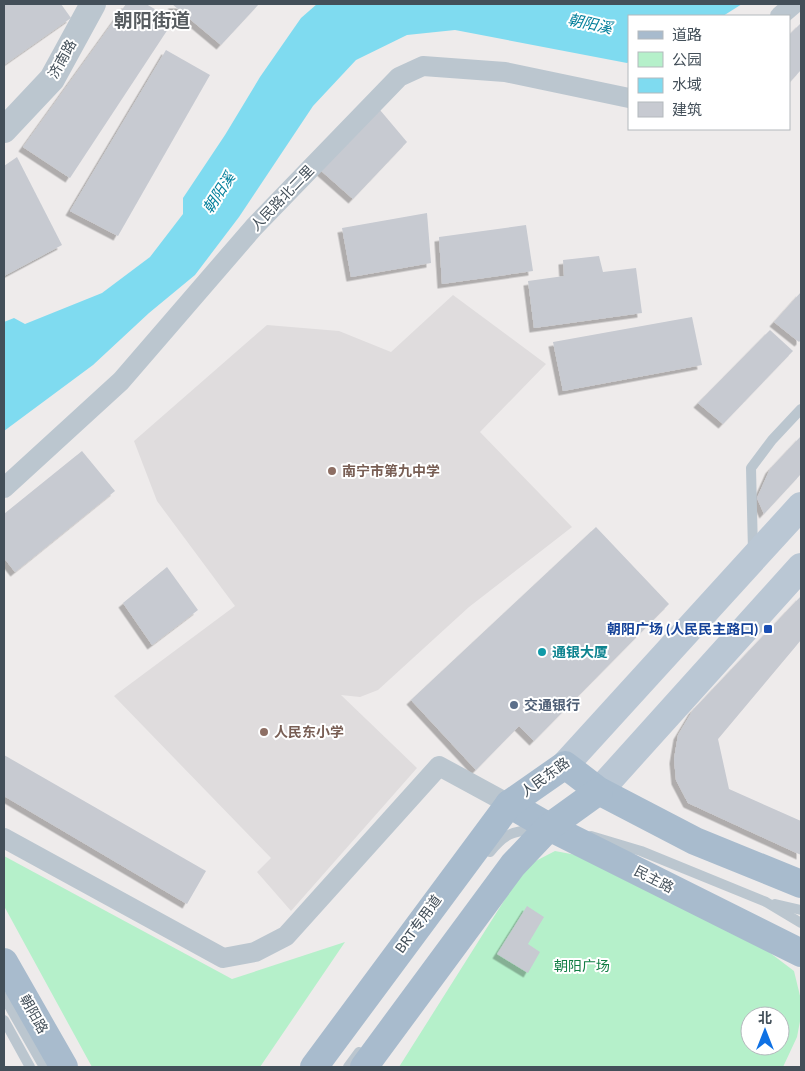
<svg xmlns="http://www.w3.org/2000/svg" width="805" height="1071" viewBox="0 0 805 1071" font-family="Lato,'Noto Sans SC',sans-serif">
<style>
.education{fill:#dfdcdd}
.green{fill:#b5f0ca;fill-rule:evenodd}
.water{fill:#7fdbf0}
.building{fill:#c7cad1;filter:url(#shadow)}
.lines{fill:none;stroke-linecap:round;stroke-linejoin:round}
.service{stroke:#bbc6cf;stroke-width:10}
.minor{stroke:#bbc6cf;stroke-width:20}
.tertiary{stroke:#bbc6cf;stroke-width:26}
.secondary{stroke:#bac7d4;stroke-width:28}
.primary{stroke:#a8bbcd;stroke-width:28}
.education-dot{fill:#8d6e63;stroke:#fff;stroke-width:2}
.transit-dot{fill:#1a4fb4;stroke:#fff;stroke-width:2}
.culture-dot{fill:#0f9aa8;stroke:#fff;stroke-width:2}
.service-dot{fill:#5c6f8a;stroke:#fff;stroke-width:2}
.labels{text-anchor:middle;stroke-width:4;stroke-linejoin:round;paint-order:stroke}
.street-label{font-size:14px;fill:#434f59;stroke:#fff}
.education-label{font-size:14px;font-weight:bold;fill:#785e54;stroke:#fff;text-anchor:start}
.transit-label{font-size:14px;font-weight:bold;fill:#164399;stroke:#fff;text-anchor:end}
.culture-label{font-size:14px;font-weight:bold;fill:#0d838f;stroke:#fff;text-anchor:start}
.service-label{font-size:14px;font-weight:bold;fill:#4e5e75;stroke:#fff;text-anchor:start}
.park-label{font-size:14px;fill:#117d44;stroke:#fff}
.water-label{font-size:15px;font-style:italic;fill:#05809c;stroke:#fff}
.district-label{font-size:19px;font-weight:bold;fill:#575c60;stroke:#fff}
</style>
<defs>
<filter id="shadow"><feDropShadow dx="-4.5" dy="4.5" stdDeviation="0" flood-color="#0004"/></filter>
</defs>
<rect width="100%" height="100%" fill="#eeebeb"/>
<polygon class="education" points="453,295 546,364 480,432 572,527 469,607 378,690 360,697 341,695 417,768 291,911 257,872 271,858 114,696 235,606 157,501 134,441 267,325 339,331 391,352"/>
<g class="green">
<path d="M555,851L587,857L744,933L794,971L801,1000V1016L797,1037L783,1067H399L526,866ZM750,1016H780V1046H750Z"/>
<polygon points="4,856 232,979 345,942 260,1067 92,1067 4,906"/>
</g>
<polygon class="water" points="317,4 742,4 723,16 629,16 629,62 627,63 455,30 407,35 356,60 313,106 239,217 195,275 149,313 93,365 4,431 4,322 14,318 25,324 102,293 150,257 183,214 183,198 225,135 260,77 301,18"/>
<g class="building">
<polygon points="4,4 61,4 71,18 4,65"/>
<polygon points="126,4 146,4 174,20 70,178 23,147"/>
<polygon points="172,4 259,4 221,45"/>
<polygon points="801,23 801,70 791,81 789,79 789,35"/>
<polygon points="166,50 210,75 118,236 70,211"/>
<polygon points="380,110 407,142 353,199 318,168"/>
<polygon points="17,157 62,245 4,276 4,166"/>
<polygon points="427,213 431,263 351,277 342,228"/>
<polygon points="526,225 533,271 442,284 439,237"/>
<polygon points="599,256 603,272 636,268 642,313 534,328 528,281 564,276 563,260"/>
<polygon points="801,292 801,340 799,342 774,322"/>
<polygon points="692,317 702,365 563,391 553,342"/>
<polygon points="770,330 793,351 723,424 698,403"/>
<polygon points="801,436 801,474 764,514 757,498 770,469"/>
<polygon points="82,451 115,491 15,572 4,558 4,514"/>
<polygon points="596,527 669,604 534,741 519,726 476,770 411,700"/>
<polygon points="167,567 198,610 152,645 123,603"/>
<polygon points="801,596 801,640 718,739 729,789 801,821 801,855 688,803 676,780 674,759 678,735 693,710"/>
<polygon points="4,755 206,871 187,904 4,796"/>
<polygon points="527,906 544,917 528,944 540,952 528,973 497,954"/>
</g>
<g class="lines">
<g class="service">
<polyline points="753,551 751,468 772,440 801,409"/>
<polyline points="591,836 641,851 766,902 801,923"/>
<path d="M490,852C507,831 514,832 540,828"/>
<polyline points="775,904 801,910"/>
<polyline points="4,997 44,1067"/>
<polyline points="4,1020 30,1067"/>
<polyline points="348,1067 359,1052"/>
</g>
<g class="minor">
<polyline points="780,16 794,4"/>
<polyline points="4,488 121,381 254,227 399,77 423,66 505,72 629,98"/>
<polyline points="4,838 223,958 255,952 286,936 439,766 509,804"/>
</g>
<polyline class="tertiary" points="4,130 52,79 93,4"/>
<g class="secondary">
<polyline points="565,765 801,506"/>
<polyline points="599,791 801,567"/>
</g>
<g class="primary">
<polyline points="509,804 549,827 801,953"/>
<polyline points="4,962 64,1067"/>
<polyline points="314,1067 509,804 565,765 599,791 695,841 801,884"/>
<polyline points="364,1067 513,865 549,827 599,791"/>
</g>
</g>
<g class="education-dot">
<circle cx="332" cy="471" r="5"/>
<circle cx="264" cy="732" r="5"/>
</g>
<rect class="transit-dot" x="763" y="624" width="10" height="10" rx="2.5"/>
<circle class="culture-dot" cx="542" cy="652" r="5"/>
<circle class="service-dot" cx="514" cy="705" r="5"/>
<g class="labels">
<g class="street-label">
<text transform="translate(62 59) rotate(-61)" y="5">济南路</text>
<text transform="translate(282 198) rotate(-46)" y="5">人民路北二里</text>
<text transform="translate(545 777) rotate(-36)" y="5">人民东路</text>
<text transform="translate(654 879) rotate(27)" y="5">民主路</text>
<text transform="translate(418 924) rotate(-54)" y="5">BRT专用道</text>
<text transform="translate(34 1014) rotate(61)" y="5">朝阳路</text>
</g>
<g class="education-label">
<text x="342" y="476">南宁市第九中学</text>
<text x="274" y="737">人民东小学</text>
</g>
<g class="transit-label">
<text x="758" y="634">朝阳广场 (人民民主路口)</text>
</g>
<g class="culture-label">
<text x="552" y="657">通银大厦</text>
</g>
<g class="service-label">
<text x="524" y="710">交通银行</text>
</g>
<g class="park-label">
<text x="582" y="971">朝阳广场</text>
</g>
<g class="water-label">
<text transform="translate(590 24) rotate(12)" y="5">朝阳溪</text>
<text transform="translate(219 193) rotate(-57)" y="5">朝阳溪</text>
</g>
<g class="district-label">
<text x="152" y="27">朝阳街道</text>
</g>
</g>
<rect width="805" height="1071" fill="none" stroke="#434f59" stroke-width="10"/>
<rect x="628" y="15" width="162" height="115" fill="#ffffff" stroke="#b4b9bd"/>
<rect x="638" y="31" width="25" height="8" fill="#a8bbcd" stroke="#b4b9bd"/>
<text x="672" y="40" font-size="15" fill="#434f59">道路</text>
<rect x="638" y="52" width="25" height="15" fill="#b5f0ca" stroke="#b4b9bd"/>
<text x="672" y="65" font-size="15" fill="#434f59">公园</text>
<rect x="638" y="78" width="25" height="15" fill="#7fdbf0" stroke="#b4b9bd"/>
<text x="672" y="90" font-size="15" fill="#434f59">水域</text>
<rect x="638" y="102" width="25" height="15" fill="#c7cad1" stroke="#b4b9bd"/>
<text x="672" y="115" font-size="15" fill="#434f59">建筑</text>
<g transform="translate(765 1031)"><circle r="24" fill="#ffffff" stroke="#b4b9bd"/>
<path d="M0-4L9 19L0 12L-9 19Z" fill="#0f71e4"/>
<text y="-8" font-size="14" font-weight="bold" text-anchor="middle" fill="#434f59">北</text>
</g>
</svg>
